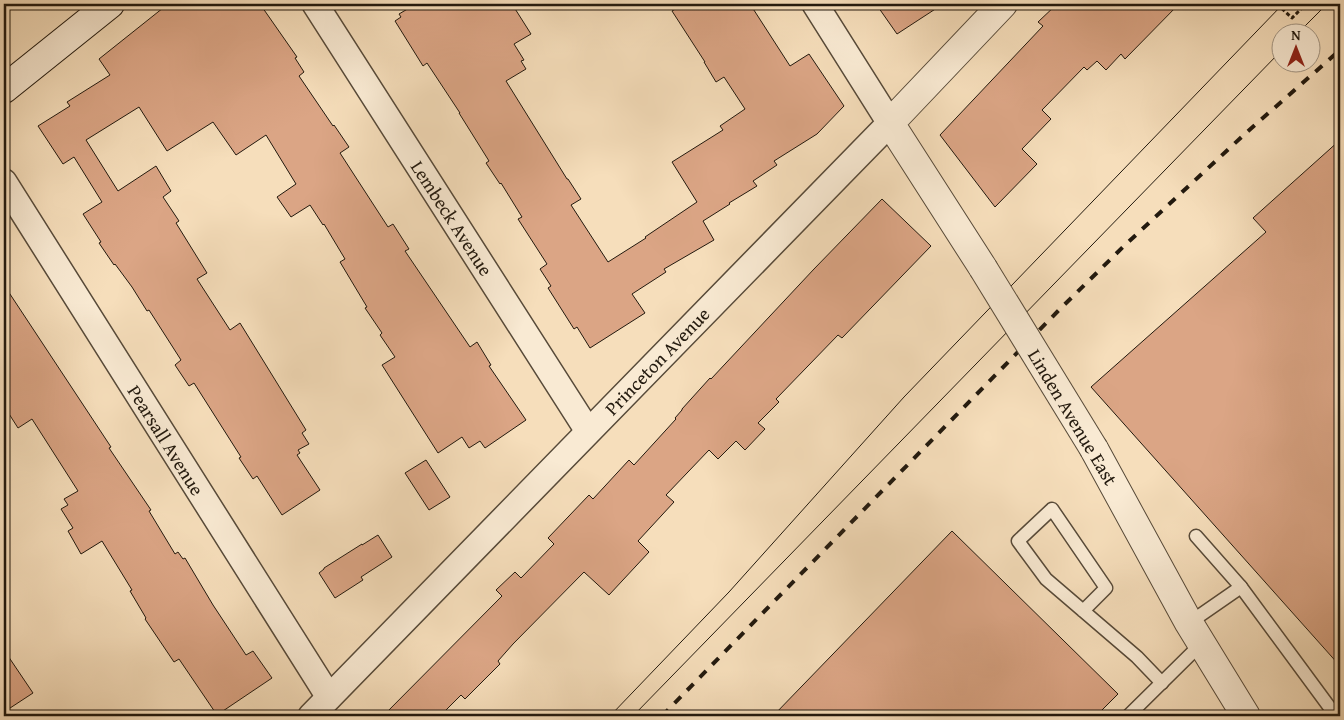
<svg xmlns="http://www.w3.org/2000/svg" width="1344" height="720" viewBox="0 0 1344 720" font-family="'Gentium Book Plus',serif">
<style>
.building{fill:#dba585;stroke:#22190e}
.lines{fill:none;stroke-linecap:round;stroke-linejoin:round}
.service-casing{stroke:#574a39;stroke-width:15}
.minor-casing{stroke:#574a39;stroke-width:28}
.tertiary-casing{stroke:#574a39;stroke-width:30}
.secondary-casing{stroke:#22190e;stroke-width:30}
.path{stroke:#22190e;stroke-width:3;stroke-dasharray:4 2.5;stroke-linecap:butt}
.service{stroke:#f9ead3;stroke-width:12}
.minor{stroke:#f9ead3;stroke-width:25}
.tertiary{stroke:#f9ead3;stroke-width:28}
.secondary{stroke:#f9ead3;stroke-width:28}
.tram{stroke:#22190e;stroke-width:1}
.rail{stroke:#22190e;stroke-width:4;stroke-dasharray:9 9;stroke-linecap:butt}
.tertiary-bridge-casing{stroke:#574a39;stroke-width:30;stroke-linecap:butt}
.tertiary-bridge{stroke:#f9ead3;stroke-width:28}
.labels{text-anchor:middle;stroke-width:5;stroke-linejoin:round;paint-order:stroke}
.street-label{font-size:19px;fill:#22190e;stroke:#f9ead3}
</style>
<rect width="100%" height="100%" fill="#f6debb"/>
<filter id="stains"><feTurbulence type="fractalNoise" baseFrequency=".004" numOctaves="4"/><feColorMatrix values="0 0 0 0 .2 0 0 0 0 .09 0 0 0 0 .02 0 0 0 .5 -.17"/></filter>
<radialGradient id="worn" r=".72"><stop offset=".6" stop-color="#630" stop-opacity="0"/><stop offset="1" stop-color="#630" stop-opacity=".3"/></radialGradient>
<g class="building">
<polygon points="168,4 260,4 297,57 295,58 304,72 299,76 333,126 334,125 349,147 340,153 388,227 393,224 409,249 405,251 470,347 477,342 491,365 489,366 526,420 485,448 480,441 469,448 462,437 438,453 382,365 395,357 380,335 382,333 365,308 367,307 340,262 345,259 324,224 323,225 310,205 291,217 277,197 296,184 266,135 236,155 213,122 167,151 139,107 86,140 118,191 156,166 171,191 163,197 179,221 176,223 207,273 197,279 230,330 240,323 306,430 302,433 309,444 298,450 300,453 297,455 320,490 282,515 257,476 253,479 239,458 241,457 194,383 189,386 175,365 181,360 149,310 147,311 132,287 115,264 114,265 99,243 101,242 83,214 102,202 74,157 63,164 38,126 70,106 67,102 110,75 99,59"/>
<polygon points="416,4 512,4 531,34 514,44 524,60 521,61 526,69 506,81 567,179 568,179 581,199 571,205 608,262 646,238 645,237 697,202 672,162 723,130 720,126 745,109 724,77 716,82 704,62 705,62 672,11 684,4 750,4 790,66 809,54 844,106 817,134 774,161 777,165 753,181 757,186 729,203 730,204 703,221 714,240 664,269 666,272 632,294 645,313 590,348 577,327 574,329 548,288 551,286 540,269 547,264 518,219 522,217 501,183 500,184 486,163 489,161 459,113 460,113 427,63 423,66 395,21 401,17 399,14"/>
<polygon points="876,4 943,4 897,34"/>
<polygon points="1057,4 1179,4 1125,59 1121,54 1106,70 1097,61 1087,70 1084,67 1042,110 1051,119 1022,149 1037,164 995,207 940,135 1043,26 1038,22"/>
<polygon points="1340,140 1340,666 1091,387 1266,232 1253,218"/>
<polygon points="882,199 931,246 842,338 838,335 776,399 779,402 758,423 765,429 745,450 736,441 718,459 709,450 666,495 674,502 638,541 649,552 609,595 584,572 513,644 498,661 500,664 465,699 461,695 440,716 383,716 502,596 496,590 515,572 521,578 554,544 548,538 589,495 593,499 629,460 634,465 676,419 675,418 682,410 682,409 710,378 711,379 814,269"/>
<polygon points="4,285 111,447 109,448 151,510 149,511 175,554 178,552 183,559 185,558 213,605 246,655 253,651 272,678 217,715 179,659 174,662 145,619 146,618 130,591 132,590 102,541 81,554 68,531 73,528 61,509 68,505 64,499 78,491 32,419 18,428 4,406"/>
<polygon points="426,460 450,497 429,510 405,473"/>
<polygon points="952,531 1118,694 1096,716 773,716"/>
<polygon points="378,535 392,557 361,577 363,580 335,598 319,573 324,569 324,568 362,544 362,545"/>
<polygon points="4,650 33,693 4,712"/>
</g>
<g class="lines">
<g class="service-casing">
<g id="service">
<polyline points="1196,536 1241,587 1336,716"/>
<polyline points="1083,611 1106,588 1052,509 1018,541 1046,579 1137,657 1162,683"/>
<polyline points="1189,623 1241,587"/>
<polyline points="1128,716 1202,643"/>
</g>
</g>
<g class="minor-casing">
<g id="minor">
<polyline points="315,4 588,431"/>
<polyline points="4,182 329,697"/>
<polyline points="311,716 890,123 815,4"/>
</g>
</g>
<g class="tertiary-casing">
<g id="tertiary">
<polyline points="983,268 890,123 1003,4"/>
<polyline points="1094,449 1189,623 1246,716"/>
</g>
</g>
<g class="secondary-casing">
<polyline id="secondary" points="4,89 110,4"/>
</g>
<polyline class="path" points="1277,4 1292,18 1306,4"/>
<use href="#service" class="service"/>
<use href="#minor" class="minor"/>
<use href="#tertiary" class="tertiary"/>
<use href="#secondary" class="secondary"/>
<g class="tram">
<polyline points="1299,32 1327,4"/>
<polyline points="610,716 729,592 904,397 1283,4"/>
<polyline points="633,716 1282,50"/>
</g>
<polyline class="rail" points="662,716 1058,311 1124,246 1247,132 1340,50"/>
<g class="tertiary-bridge-casing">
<polyline id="tertiary-bridge" points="983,268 1094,449"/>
</g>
<use href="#tertiary-bridge" class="tertiary-bridge"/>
</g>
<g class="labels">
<g class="street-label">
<text transform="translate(452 218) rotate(57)" y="7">Lembeck Avenue</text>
<text transform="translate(657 361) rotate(-46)" y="7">Princeton Avenue</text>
<text transform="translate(1073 417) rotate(59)" y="7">Linden Avenue East</text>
<text transform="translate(166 440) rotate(58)" y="7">Pearsall Avenue</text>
</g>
</g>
<rect width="1344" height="720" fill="none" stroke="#f6debb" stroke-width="20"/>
<rect x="5" y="5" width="1334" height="710" fill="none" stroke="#22190e" stroke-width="2.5"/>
<rect x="10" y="10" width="1324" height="700" fill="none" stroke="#22190e"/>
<g transform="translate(1296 48)"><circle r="24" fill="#f9ead3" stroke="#a39684"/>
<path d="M0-4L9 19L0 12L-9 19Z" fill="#8f2418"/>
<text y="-8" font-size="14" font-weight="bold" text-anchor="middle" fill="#22190e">N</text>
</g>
<rect width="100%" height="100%" filter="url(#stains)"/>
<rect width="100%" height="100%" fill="url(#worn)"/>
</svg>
